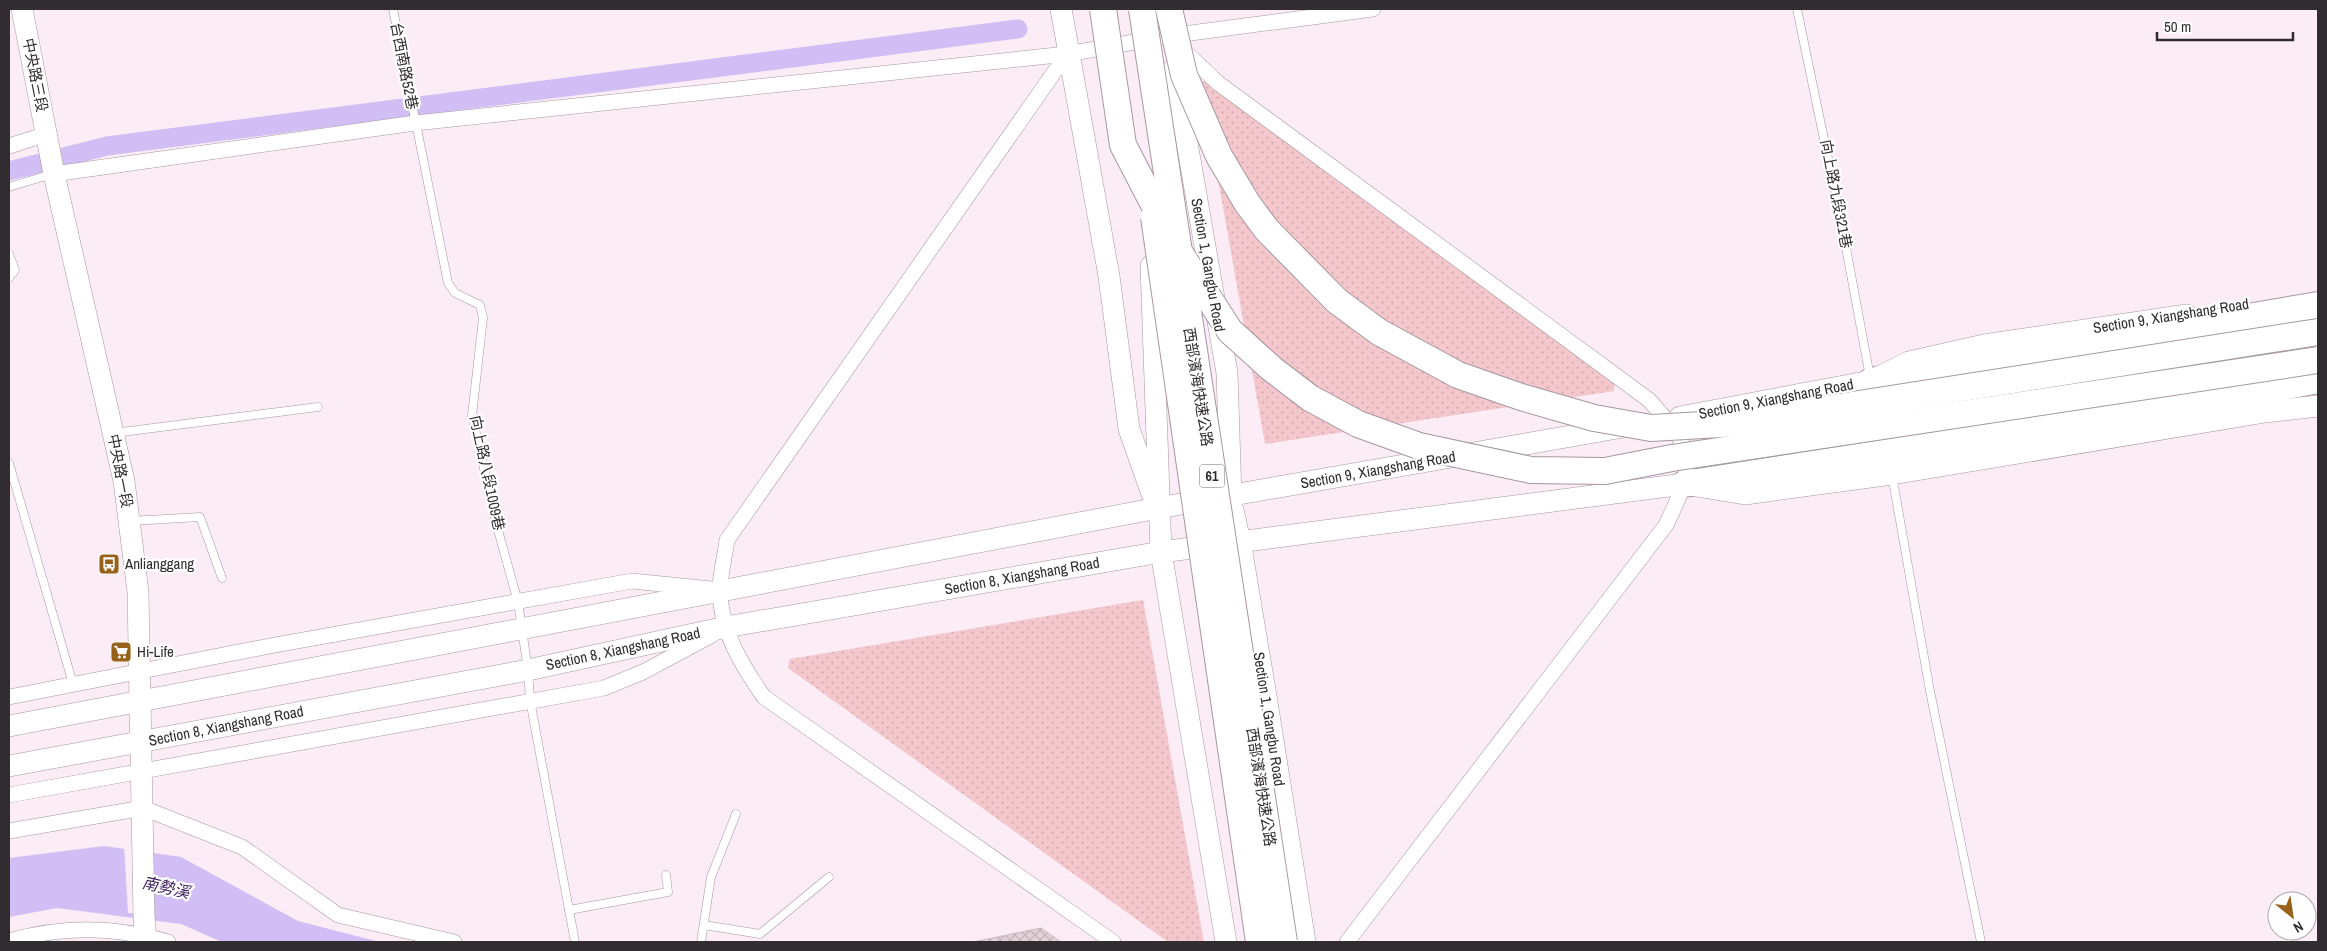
<svg xmlns="http://www.w3.org/2000/svg" width="2327" height="951" viewBox="0 0 2327 951" font-family="'Archivo Narrow','Noto Sans TC',sans-serif">
<style>
.grass{fill:url(#grass-dots)}
.water{fill:#d0bef4}
.pier{fill:#fbecf6}
.lines{fill:none;stroke-linecap:round;stroke-linejoin:round}
.canal{stroke:#d0bef4;stroke-width:19}
.building{fill:url(#building-cross-hatch);stroke:#c9b8be}
.lane-casing{stroke:#a597a1;stroke-width:9}
.street-casing{stroke:#a597a1;stroke-width:16}
.secondary-casing{stroke:#a597a1;stroke-width:22}
.highway-casing{stroke:#a597a1;stroke-width:28}
.lane{stroke:#fff;stroke-width:8}
.street{stroke:#fff;stroke-width:15}
.secondary{stroke:#fff;stroke-width:21}
.highway{stroke:#fff;stroke-width:26}
.highway-bridge-casing{stroke:#a597a1;stroke-width:28;stroke-linecap:butt}
.highway-bridge{stroke:#fff;stroke-width:26}
.labels{text-anchor:middle;stroke-width:4.5;stroke-linejoin:round;paint-order:stroke}
.shield{fill:#fefefe;stroke:#6e6b6d;stroke-width:1}
.shield-label{font-size:14px;font-weight:bold;fill:#312c2f}
.street-label{font-size:15px;fill:#312c2f;stroke:#fefefe}
.poi-label{font-size:15px;fill:#312c2f;stroke:#fefefe;text-anchor:start}
.water-label{font-size:16px;font-style:italic;fill:#371b5a;stroke:#fefefe}
</style>
<defs>
<pattern id="grass-dots" width="8" height="8" patternUnits="userSpaceOnUse" patternTransform="scale(1.25)"><rect width="8" height="8" fill="#f3c7cb"/><path d="M2 2h.1M6 6h.1" fill="none" stroke="#d1abaf" stroke-width="1.8" stroke-linecap="round"/></pattern>
<pattern id="building-cross-hatch" width="8" height="8" patternUnits="userSpaceOnUse" patternTransform="scale(1.25)"><rect width="8" height="8" fill="#e3d1d7"/><path d="M0 0l8 8M0 8l8-8" fill="none" stroke="#c3b4b9"/></pattern>
</defs>
<rect width="100%" height="100%" fill="#fbecf6"/>
<g class="grass">
<polygon points="1208,78 1615,380 1614,391 1265,444 1201,83"/>
<polygon points="1143,600 1204,942 1168,942 788,668 790,659"/>
</g>
<polygon class="water" points="104,846 181,857 298,921 380,942 222,942 181,924 57,908 9,917 9,858"/>
<polygon class="pier" points="124,846 148,850 148,913 128,913"/>
<g class="lines">
<polyline class="canal" points="9,171 107,146 1018,29"/>
</g>
<polygon class="building" points="1041,928 1061,942 973,942"/>
<g class="lines">
<g class="lane-casing">
<g id="lane">
<polyline points="393,9 448,283 455,293 480,305 483,318 472,416 498,530 518,602 528,670 530,700 575,942"/>
<polyline points="1797,9 1842,226 1870,377"/>
<polyline points="9,187 52,174"/>
<polyline points="9,254 15,270 9,278"/>
<polyline points="114,433 318,407"/>
<polyline points="9,463 73,684"/>
<polyline points="1892,475 1930,691 1981,942"/>
<polyline points="130,521 200,517 222,578"/>
<polyline points="569,910 668,892 666,875"/>
<polyline points="704,925 760,934 829,877"/>
<polyline points="701,942 711,877 736,814"/>
</g>
</g>
<g class="street-casing">
<g id="street">
<path d="M1180,47L1218,83L1649,400C1659,411 1684,439 1686,454C1690,479 1676,503 1666,525L1347,942"/>
<path d="M1067,54L727,540C725,556 720,574 720,590C720,630 742,666 764,697L1113,942"/>
<polyline points="9,146 47,134"/>
<polyline points="54,174 415,123 1067,54 1168,36 1373,9"/>
<polyline points="9,697 275,645 632,581 711,589"/>
<polyline points="9,795 604,688 643,672 712,635"/>
<polyline points="9,831 143,808 242,847 338,915 454,942"/>
<path d="M9,941C61,926 115,926 168,942"/>
</g>
</g>
<g class="secondary-casing">
<g id="secondary">
<polyline points="22,9 54,174 124,481 138,592 144,916 146,942"/>
<polyline points="1061,9 1109,276 1129,429 1152,494"/>
<polyline points="1174,68 1227,373 1231,496"/>
<polyline points="1151,266 1161,552 1226,942"/>
<polyline points="1680,417 1871,381 1909,362 1984,345 2187,315"/>
<polyline points="1227,484 1240,541 1266,696 1305,942"/>
<polyline points="9,726 1158,508 1623,427"/>
<polyline points="9,766 528,670 726,627 1161,552 1684,484 1745,494 1892,474 2265,412 2318,406"/>
</g>
</g>
<g class="highway-casing">
<g id="highway">
<polyline points="1871,381 2318,305"/>
<polyline points="1684,484 2178,407 2318,380"/>
</g>
</g>
<use href="#lane" class="lane"/>
<use href="#street" class="street"/>
<use href="#secondary" class="secondary"/>
<use href="#highway" class="highway"/>
<g class="highway-bridge-casing">
<g id="highway-bridge">
<polyline points="1103,9 1123,145 1176,247 1230,331 1272,369 1310,398 1358,424 1419,446 1531,470 1605,471 1672,458 2318,360"/>
<polyline points="1142,9 1284,942"/>
<polyline points="1169,9 1184,75 1219,156 1247,203 1267,230 1337,301 1379,332 1458,375 1521,397 1594,418 1651,428 1738,423 2318,332"/>
<polyline points="1154,217 1259,942"/>
</g>
</g>
<use href="#highway-bridge" class="highway-bridge"/>
</g>
<defs>
<g id="bus-square" transform="scale(1.125)"><rect x="-9" y="-9" width="18" height="18" rx="4" fill="#97611a" stroke="#fefefe"/><path d="M-5-6H5V4H4V6H2V4H-2V6H-4V4H-5ZM-3.5-4V0h7V-4ZM-3.5 1.2v1.5H-2V1.2ZM2 1.2v1.5H3.5V1.2Z" fill="#fff"/></g>
<g id="supermarket-square" transform="scale(1.125)"><rect x="-9" y="-9" width="18" height="18" rx="4" fill="#97611a" stroke="#fefefe"/><path d="M-6-5.5h2.5l.6 2H6L4.5 2H-2.5L-4.4-4H-6ZM-1.5 3.2a1.3 1.3 0 1 0 .1 0ZM3 3.2a1.3 1.3 0 1 0 .1 0Z" fill="#fff"/></g>
</defs>
<g fill-rule="evenodd">
<use href="#bus-square" x="109" y="564"/>
<use href="#supermarket-square" x="121" y="652"/>
</g>
<g class="labels">
<rect class="shield" x="1199.5" y="464.5" width="25" height="23" rx="4"/>
<g class="shield-label">
<text x="1212" y="481">61</text>
</g>
<g class="street-label">
<text transform="translate(404 66) rotate(79)" y="5">台西南路52巷</text>
<text transform="translate(35 75) rotate(79)" y="5">中央路三段</text>
<text transform="translate(1836 194) rotate(79)" y="5">向上路九段321巷</text>
<text transform="translate(1208 265) rotate(80)" y="5">Section 1, Gangbu Road</text>
<text transform="translate(2171 316) rotate(-9)" y="5">Section 9, Xiangshang Road</text>
<text transform="translate(1198 387) rotate(81)" y="5">西部濱海快速公路</text>
<text transform="translate(1776 399) rotate(-11)" y="5">Section 9, Xiangshang Road</text>
<text transform="translate(1378 470) rotate(-10)" y="5">Section 9, Xiangshang Road</text>
<text transform="translate(120 471) rotate(79)" y="5">中央路一段</text>
<text transform="translate(487 473) rotate(78)" y="5">向上路八段1009巷</text>
<text transform="translate(1022 576) rotate(-10)" y="5">Section 8, Xiangshang Road</text>
<text transform="translate(623 649) rotate(-12)" y="5">Section 8, Xiangshang Road</text>
<text transform="translate(1269 719) rotate(81)" y="5">Section 1, Gangbu Road</text>
<text transform="translate(226 726) rotate(-11)" y="5">Section 8, Xiangshang Road</text>
<text transform="translate(1261 787) rotate(81)" y="5">西部濱海快速公路</text>
</g>
<g class="poi-label">
<text x="125" y="569">Anlianggang</text>
<text x="137" y="657">Hi-Life</text>
</g>
<g class="water-label">
<text transform="translate(166 887) rotate(13)" y="6">南勢溪</text>
</g>
</g>
<rect width="2327" height="951" fill="none" stroke="#312c2f" stroke-width="20"/>
<g transform="translate(2292 916) rotate(150)"><circle r="24" fill="#fefefe" stroke="#acaaab"/>
<path d="M0-4L9 19L0 12L-9 19Z" fill="#97611a"/>
<text y="-8" font-size="14" font-weight="bold" text-anchor="middle" fill="#312c2f">N</text>
</g>
<path d="M2157 32v8h136v-8" fill="none" stroke="#312c2f" stroke-width="2.5"/>
<text x="2164" y="32" font-size="15" fill="#312c2f" stroke="#fefefe" stroke-width="4" paint-order="stroke">50 m</text>
</svg>
